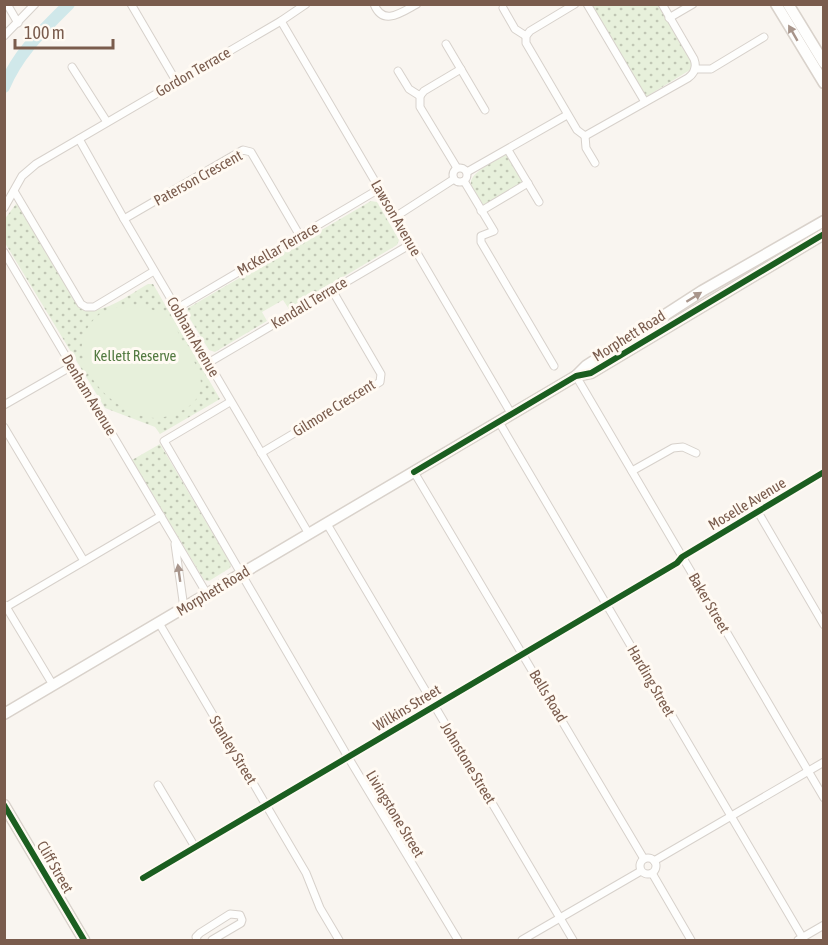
<svg xmlns="http://www.w3.org/2000/svg" width="828" height="945" viewBox="0 0 828 945" font-family="'Asap Condensed',sans-serif">
<style>
.park{fill:url(#park-dots)}
.pitch{fill:#e7f0db}
.lines{fill:none;stroke-linecap:round;stroke-linejoin:round}
.river{stroke:#d0e8ea;stroke-width:12}
.street-casing{stroke:#d7d1cb;stroke-width:9}
.secondary-casing{stroke:#d9d2cb;stroke-width:13}
.street{stroke:#fefefd;stroke-width:7}
.secondary{stroke:#fefefd;stroke-width:10}
.cycleway-casing{stroke:#fffaf3;stroke-width:10}
.cycleway{stroke:#1b5e20;stroke-width:6}
.oneway{fill:#a8958b}
.labels{text-anchor:middle;stroke-width:6;stroke-linejoin:round;paint-order:stroke}
.street-label{font-size:15px;fill:#7a5c4d;stroke:#fffaf3}
.park-label{font-size:15px;fill:#537a41;stroke:#fffaf3}
</style>
<defs>
<pattern id="park-dots" width="8" height="8" patternUnits="userSpaceOnUse" patternTransform="scale(1.5)"><rect width="8" height="8" fill="#e7f0db"/><path d="M2 2h.1M6 6h.1" fill="none" stroke="#c0c6b4" stroke-width="1.8" stroke-linecap="round"/></pattern>
</defs>
<rect width="100%" height="100%" fill="#f9f5f0"/>
<g class="park">
<polygon points="589,5 658,5 689,58 692,63 690,70 644,98"/>
<path d="M507,154L524,182L484,206C480,199 473,191 471,184C469,172 498,160 507,154Z"/>
<polygon points="371,201 377,202 399,240 397,245 289,309 283,300 262,312 267,321 215,352 209,350 187,314 188,308"/>
<path d="M16,204L18,206L79,308C102,317 128,295 148,284H153L220,399L160,434L155,427L105,408L5,243L4,220Z"/>
<polygon points="160,444 231,564 230,568 209,581 204,580 132,460"/>
</g>
<path class="pitch" d="M131,306C145,307 157,309 169,319C175,324 179,335 183,342C196,364 215,391 185,409C176,414 165,418 155,418C115,417 60,360 91,323C102,309 113,307 131,306Z"/>
<g class="lines">
<path class="river" d="M4,87C18,53 43,30 69,4"/>
<g class="street-casing">
<g id="street">
<polyline points="7,4 18,23"/>
<polyline points="131,4 176,81"/>
<path d="M374,4C383,27 402,12 417,4"/>
<path d="M575,4L530,31L526,36V43L577,130L585,136L688,78C695,73 697,67 694,59L662,4"/>
<polyline points="587,4 645,102"/>
<polyline points="503,8 515,29 526,36"/>
<polyline points="669,18 693,4"/>
<polyline points="281,21 512,415"/>
<polyline points="4,36 35,4"/>
<polyline points="446,44 485,110"/>
<polyline points="72,67 107,122"/>
<polyline points="695,69 711,69 764,37"/>
<polyline points="398,71 409,89 420,96 420,107 457,168"/>
<polyline points="420,96 424,91 461,69"/>
<polyline points="585,136 586,148 595,163"/>
<polyline points="79,139 124,219 309,534"/>
<polyline points="508,150 539,202"/>
<circle cx="460" cy="175" r="7"/>
<polyline points="467,172 567,115"/>
<polyline points="464,181 494,231 481,236 481,242 554,366"/>
<polyline points="14,191 81,304 86,307 94,307 154,271"/>
<polyline points="4,208 22,176 36,164 281,21 306,4"/>
<polyline points="481,211 528,183"/>
<polyline points="395,217 454,179"/>
<polyline points="124,219 243,150 251,152 300,236"/>
<polyline points="4,252 207,594"/>
<polyline points="176,309 379,189"/>
<polyline points="208,363 411,244"/>
<polyline points="576,376 824,798"/>
<polyline points="230,402 164,441 348,757 458,940"/>
<polyline points="4,405 72,366"/>
<polyline points="499,422 804,940"/>
<polyline points="4,427 84,561"/>
<polyline points="261,453 380,382 381,374 332,290"/>
<polyline points="632,471 673,448 683,447 696,453"/>
<polyline points="414,472 644,859"/>
<polyline points="758,512 824,625"/>
<polyline points="327,524 573,940"/>
<polyline points="175,544 184,608"/>
<polyline points="5,605 53,685"/>
<polyline points="6,607 161,516"/>
<polyline points="159,623 306,873 320,908 339,940"/>
<polyline points="158,785 195,847"/>
<circle cx="648" cy="866" r="8"/>
<polyline points="654,861 824,762"/>
<polyline points="652,873 691,940"/>
<polyline points="143,878 677,563 682,557 824,472"/>
<polyline points="197,940 196,937 200,933 230,914 240,915 242,920 241,923 212,940"/>
<polyline points="522,940 641,871"/>
<polyline points="798,940 824,925"/>
</g>
</g>
<g class="secondary-casing">
<g id="secondary">
<polyline points="776,4 824,83"/>
<polyline points="788,4 824,63"/>
<polyline points="576,376 591,373 824,234"/>
<polyline points="4,714 576,376 586,366 702,291 824,221"/>
<polyline points="4,805 84,940"/>
</g>
</g>
<use href="#street" class="street"/>
<use href="#secondary" class="secondary"/>
<g class="cycleway-casing">
<g id="cycleway">
<polyline points="414,472 576,376 591,373 824,234"/>
<polyline points="4,805 84,940"/>
<polyline points="143,878 677,563 682,557 824,472"/>
</g>
</g>
<use href="#cycleway" class="cycleway"/>
</g>
<defs><path id="oneway-solid" d="M-6-.8H1V-3.2L6.5 0L1 3.2V.8H-6Z" transform="scale(1.5)"/></defs>
<g class="oneway">
<use href="#oneway-solid" transform="translate(793 33) rotate(-120)"/>
<use href="#oneway-solid" transform="translate(694 297) rotate(-32)"/>
<use href="#oneway-solid" transform="translate(179 573) rotate(-98)"/>
</g>
<g class="labels">
<g class="street-label">
<text transform="translate(193 72) rotate(-30)" y="5">Gordon Terrace</text>
<text transform="translate(198 178) rotate(-29)" y="5">Paterson Crescent</text>
<text transform="translate(396 218) rotate(60)" y="5">Lawson Avenue</text>
<text transform="translate(278 249) rotate(-30)" y="5">McKellar Terrace</text>
<text transform="translate(309 303) rotate(-31)" y="5">Kendall Terrace</text>
<text transform="translate(629 336) rotate(-32)" y="5">Morphett Road</text>
<text transform="translate(193 337) rotate(60)" y="5">Cobham Avenue</text>
<text transform="translate(89 395) rotate(59)" y="5">Denham Avenue</text>
<text transform="translate(334 408) rotate(-32)" y="5">Gilmore Crescent</text>
<text transform="translate(747 504) rotate(-31)" y="5">Moselle Avenue</text>
<text transform="translate(213 591) rotate(-31)" y="5">Morphett Road</text>
<text transform="translate(709 603) rotate(60)" y="5">Baker Street</text>
<text transform="translate(651 681) rotate(60)" y="5">Harding Street</text>
<text transform="translate(548 696) rotate(59)" y="5">Bells Road</text>
<text transform="translate(407 708) rotate(-31)" y="5">Wilkins Street</text>
<text transform="translate(233 750) rotate(59)" y="5">Stanley Street</text>
<text transform="translate(468 763) rotate(59)" y="5">Johnstone Street</text>
<text transform="translate(395 814) rotate(59)" y="5">Livingstone Street</text>
<text transform="translate(55 867) rotate(60)" y="5">Cliff Street</text>
</g>
<g class="park-label">
<text x="135" y="361">Kellett Reserve</text>
</g>
</g>
<rect width="828" height="945" fill="none" stroke="#7a5c4d" stroke-width="12"/>
<path d="M15 39v9h98v-9" fill="none" stroke="#7a5c4d" stroke-width="3"/>
<text x="24" y="39" font-size="18" fill="#7a5c4d" stroke="#fffaf3" stroke-width="4.5" paint-order="stroke">100 m</text>
</svg>
